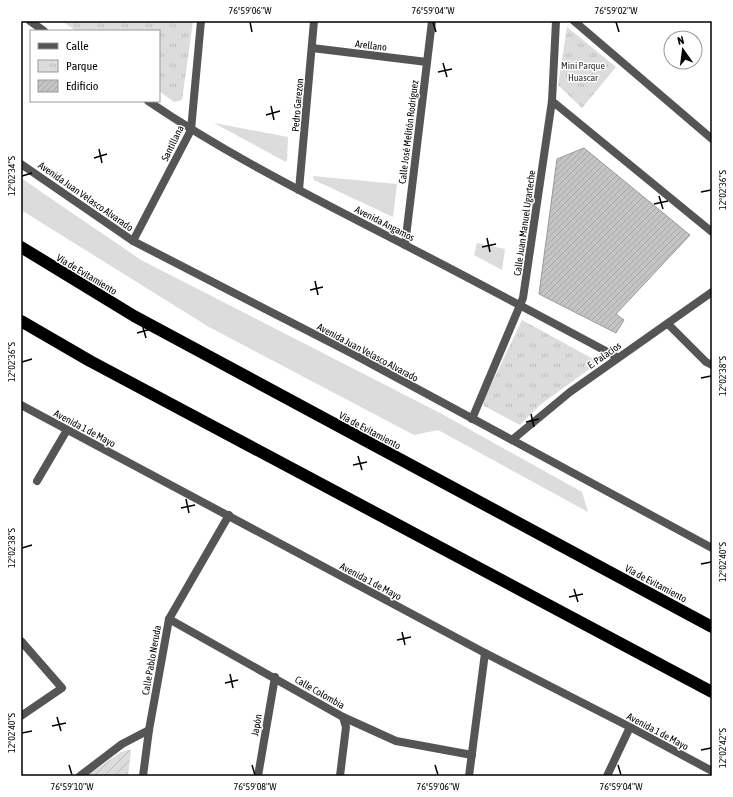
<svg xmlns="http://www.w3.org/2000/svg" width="733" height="797" viewBox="0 0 733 797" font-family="'Asap Condensed',sans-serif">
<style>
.grass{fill:#dcdcdc}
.park{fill:url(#park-tufts)}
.garden{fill:url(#garden-furrows)}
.building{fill:url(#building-hatch);stroke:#999}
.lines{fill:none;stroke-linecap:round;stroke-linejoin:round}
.minor{stroke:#555;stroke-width:8}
.tertiary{stroke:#555;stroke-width:8}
.motorway{stroke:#000;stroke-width:12}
.ticks{fill:none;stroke:#000;stroke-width:1.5}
.labels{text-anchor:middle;stroke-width:3;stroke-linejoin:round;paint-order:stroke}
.street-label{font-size:10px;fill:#000;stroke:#fff}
.park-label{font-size:10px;fill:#333;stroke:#fff}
.neatline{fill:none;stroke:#000;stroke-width:1.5}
.ticks-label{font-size:10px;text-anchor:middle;fill:#000}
</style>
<defs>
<pattern id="park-tufts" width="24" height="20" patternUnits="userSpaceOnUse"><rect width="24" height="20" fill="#dcdcdc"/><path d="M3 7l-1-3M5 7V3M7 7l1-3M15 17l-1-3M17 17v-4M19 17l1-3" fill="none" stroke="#bbb"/></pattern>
<pattern id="garden-furrows" width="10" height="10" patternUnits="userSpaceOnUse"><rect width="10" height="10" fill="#dcdcdc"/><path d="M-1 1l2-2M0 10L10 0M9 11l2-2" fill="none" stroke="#bbb"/></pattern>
<pattern id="building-hatch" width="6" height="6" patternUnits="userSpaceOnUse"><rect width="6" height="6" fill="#c4c4c4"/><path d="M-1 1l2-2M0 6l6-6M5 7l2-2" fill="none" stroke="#a7a7a7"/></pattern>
</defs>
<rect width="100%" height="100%" fill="#fff"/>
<g class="grass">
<polygon points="214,123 288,137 287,160 286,162"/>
<polygon points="313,176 397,184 393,217 314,180"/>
<polygon points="21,178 141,260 442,414 582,492 588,512 438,430 414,435 209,327 21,210"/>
<polygon points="477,243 505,249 502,270 474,255"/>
</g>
<g class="park">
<polygon points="62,21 193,21 182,100 174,102 159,91 159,31 76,31"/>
<polygon points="567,27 616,67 582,108 558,85"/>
<polygon points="522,320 595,360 595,365 540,405 520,425 484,406 483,402"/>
</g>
<polygon class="garden" points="128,750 131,750 128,776 89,774 121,752"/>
<polygon class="building" points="584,148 690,235 616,314 624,320 616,333 539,294 557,159"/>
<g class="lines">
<g class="minor">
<polyline points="30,21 44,31"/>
<polyline points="574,21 712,139"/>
<polyline points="312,48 427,62"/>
<path d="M148,101C229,156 316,199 403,244C475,281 546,319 617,357"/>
<polyline points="552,101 712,232"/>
<polyline points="299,190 314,21"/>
<polyline points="133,241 191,130 201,21"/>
<polyline points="405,245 432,21"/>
<polyline points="668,324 706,362 712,365"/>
<polyline points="472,419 523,298 552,101 556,21"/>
<polyline points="512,440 570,392 712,292"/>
<polyline points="37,481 67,430"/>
<polyline points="169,619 343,717 396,741 472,755"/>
<polyline points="21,641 62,688 21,716"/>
<polyline points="80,776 122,744 149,730"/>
<polyline points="143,776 149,730 169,619 229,515"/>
<polyline points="258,776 275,677"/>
<polyline points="340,776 346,727 343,717"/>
<polyline points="469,776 485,653"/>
<polyline points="607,776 630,727"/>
</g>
<g class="tertiary">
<polyline points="21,164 133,241 351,353 712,548"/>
<polyline points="21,405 485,653 630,727 712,771"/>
</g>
<g class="motorway">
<polyline points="21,247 134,316 712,627"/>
<polyline points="21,321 90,361 712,692"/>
</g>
</g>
<path class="ticks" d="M250,22L252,32M433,22L436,32M616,22L619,32M443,63L447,77M438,72L452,69M271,106L274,120M266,115L280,111M99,149L102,163M94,158L107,154M22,176L32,173M701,192L711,190M659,196L663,209M654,204L668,201M487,238L490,252M482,247L496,244M315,281L318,295M310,290L323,287M142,324L146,338M137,333L151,329M22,362L32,359M701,378L711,376M531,414L534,427M526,422L539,419M358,456L362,470M353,465L367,462M186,499L189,513M181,508L195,505M22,548L32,545M701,564L711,562M574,589L578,602M569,597L583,594M402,632L405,645M397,640L411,637M230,674L233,688M225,683L238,680M57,717L61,731M52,726L66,723M22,733L32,731M701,750L711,748M69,765L72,775M252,765L255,775M435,765L438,775M618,765L621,775"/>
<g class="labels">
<g class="street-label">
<text transform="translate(371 45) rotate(7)" y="4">Arellano</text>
<text transform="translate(297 105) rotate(-85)" y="4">Pedro Garezon</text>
<text transform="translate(408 132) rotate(-83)" y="4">Calle José Melitón Rodríguez</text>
<text transform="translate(172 143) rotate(-64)" y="4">Santillana</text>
<text transform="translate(86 196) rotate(35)" y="4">Avenida Juan Velasco Alvarado</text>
<text transform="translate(385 223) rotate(27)" y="4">Avenida Angamos</text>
<text transform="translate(524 223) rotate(-82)" y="4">Calle Juan Manuel Ugarteche</text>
<text transform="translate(87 274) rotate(31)" y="4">Vía de Evitamiento</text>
<text transform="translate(368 352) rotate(28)" y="4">Avenida Juan Velasco Alvarado</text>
<text transform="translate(604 355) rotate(-35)" y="4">E. Palacios</text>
<text transform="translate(85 428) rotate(28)" y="4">Avenida 1 de Mayo</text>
<text transform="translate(370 430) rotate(28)" y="4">Vía de Evitamiento</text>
<text transform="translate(371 581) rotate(28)" y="4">Avenida 1 de Mayo</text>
<text transform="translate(656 583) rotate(28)" y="4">Vía de Evitamiento</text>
<text transform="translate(151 660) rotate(-80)" y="4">Calle Pablo Neruda</text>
<text transform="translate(320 692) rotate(30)" y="4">Calle Colombia</text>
<text transform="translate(256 725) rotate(-80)" y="4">Japón</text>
<text transform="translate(658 731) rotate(28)" y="4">Avenida 1 de Mayo</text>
</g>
<g class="park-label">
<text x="583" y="69">Mini Parque<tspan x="583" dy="12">Huascar</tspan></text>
</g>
</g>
<rect width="733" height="797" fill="none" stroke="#ffffff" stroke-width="44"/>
<rect x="30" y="30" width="130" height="72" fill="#ffffff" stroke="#999999"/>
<rect x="38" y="43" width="20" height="6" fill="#555555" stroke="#999999"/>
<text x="66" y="50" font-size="12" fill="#000000">Calle</text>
<rect x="38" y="60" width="20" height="12" fill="url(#park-tufts)" stroke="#999999"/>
<text x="66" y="70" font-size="12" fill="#000000">Parque</text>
<rect x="38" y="80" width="20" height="12" fill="url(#building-hatch)" stroke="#999999"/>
<text x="66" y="90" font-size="12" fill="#000000">Edificio</text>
<g transform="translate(683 50) rotate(346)"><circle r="19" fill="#ffffff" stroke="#999999"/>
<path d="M0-3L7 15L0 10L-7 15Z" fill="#000000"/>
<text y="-6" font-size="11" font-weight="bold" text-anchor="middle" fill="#000000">N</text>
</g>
<rect x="22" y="22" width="689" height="753" class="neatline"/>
<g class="ticks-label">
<text x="250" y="14">76°59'06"W</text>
<text x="433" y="14">76°59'04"W</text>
<text x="616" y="14">76°59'02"W</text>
<text transform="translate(11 176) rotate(-90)" y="4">12°02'34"S</text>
<text transform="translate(722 190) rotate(-90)" y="4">12°02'36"S</text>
<text transform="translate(11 362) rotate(-90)" y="4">12°02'36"S</text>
<text transform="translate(722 376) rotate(-90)" y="4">12°02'38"S</text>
<text transform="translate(11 548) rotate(-90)" y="4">12°02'38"S</text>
<text transform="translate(722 562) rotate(-90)" y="4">12°02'40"S</text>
<text transform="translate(11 733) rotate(-90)" y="4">12°02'40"S</text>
<text transform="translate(722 748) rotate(-90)" y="4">12°02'42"S</text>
<text x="72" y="790">76°59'10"W</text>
<text x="255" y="790">76°59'08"W</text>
<text x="438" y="790">76°59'06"W</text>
<text x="621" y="790">76°59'04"W</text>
</g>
</svg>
